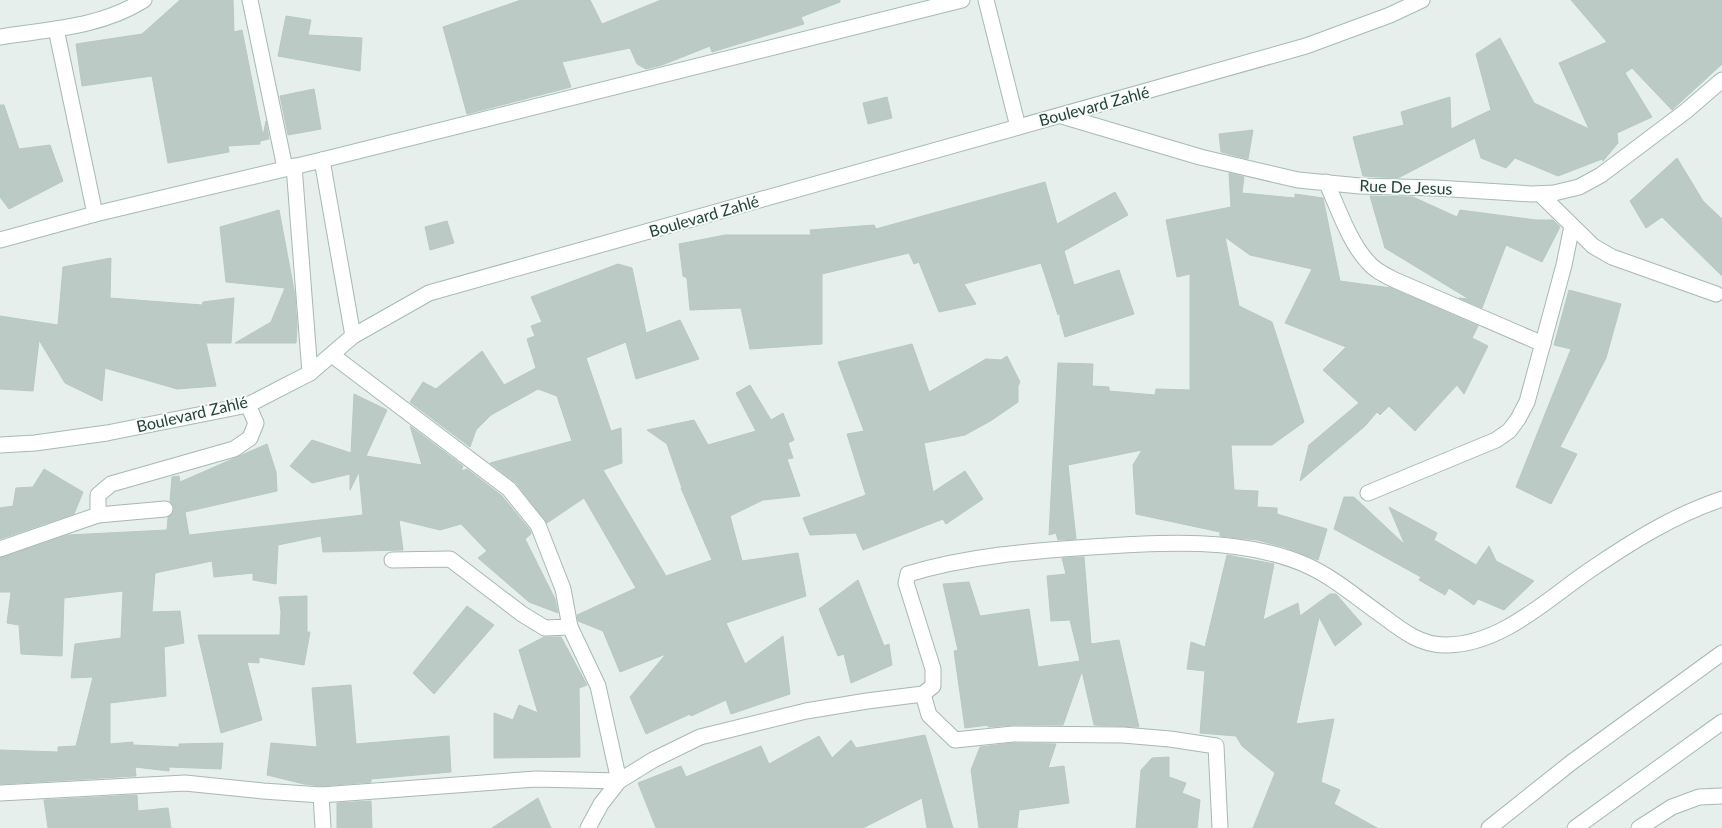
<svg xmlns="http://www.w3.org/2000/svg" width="1722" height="828" viewBox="0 0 1722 828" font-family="Lato,sans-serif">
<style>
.building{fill:#bbcac4;stroke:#b8c9c2}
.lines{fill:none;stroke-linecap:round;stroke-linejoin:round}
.street-casing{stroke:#a8b8b2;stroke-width:17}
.secondary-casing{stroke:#a4bbb3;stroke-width:17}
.street{stroke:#fff;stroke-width:15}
.secondary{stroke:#fff;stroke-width:15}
.labels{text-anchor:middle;stroke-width:4;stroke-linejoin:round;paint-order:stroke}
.street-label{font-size:16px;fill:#24423a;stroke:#f7fbf9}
</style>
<rect width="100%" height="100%" fill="#e6efeb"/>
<g class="building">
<polygon points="180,0 233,0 234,32 242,30 263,136 266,121 269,139 260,141 260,144 228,146 229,152 168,163 152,76 82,86 76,44 142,34"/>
<polygon points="521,0 590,0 602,24 661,0 840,0 840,2 801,17 804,24 712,52 710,46 662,65 646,69 637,64 630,48 562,62 571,87 467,114 443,27"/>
<polygon points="1571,0 1722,0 1722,64 1672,110 1632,68 1625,73 1652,117 1617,133 1618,143 1603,161 1602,159 1558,176 1515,158 1506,168 1481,158 1475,138 1398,178 1363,176 1353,137 1404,125 1401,112 1450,97 1451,129 1491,110 1476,54 1500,38 1534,103 1589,129 1559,63 1607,42"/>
<polygon points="286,16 311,20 308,35 362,38 360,71 278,56"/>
<polygon points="314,89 321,129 288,135 280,96"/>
<polygon points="887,97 892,118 868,124 863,103"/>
<polygon points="0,105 4,105 19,149 50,145 63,181 9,209 0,197"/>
<polygon points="1253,130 1248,159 1221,152 1219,134"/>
<polygon points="1677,158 1703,201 1722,219 1722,276 1662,217 1646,228 1630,201"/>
<polygon points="1229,173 1244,177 1242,193 1295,198 1295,194 1323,198 1340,281 1391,288 1478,326 1472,338 1488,346 1464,394 1457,385 1415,431 1389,406 1380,415 1377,412 1365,426 1300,481 1309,445 1359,403 1323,370 1346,347 1285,323 1312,269 1250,255 1225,237 1239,306 1272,322 1304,422 1272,445 1231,445 1234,490 1258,491 1257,507 1277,508 1277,514 1327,529 1318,560 1284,547 1257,540 1220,536 1220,532 1136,514 1133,465 1142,450 1068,465 1076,539 1058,540 1056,533 1049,535 1058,363 1093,364 1092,386 1109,387 1109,391 1155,395 1156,389 1190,390 1190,274 1177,277 1166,220 1231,207"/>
<polygon points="1045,182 1057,224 1115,192 1128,215 1064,251 1074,285 1119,270 1134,314 1065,337 1060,320 1060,312 1058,315 1041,263 964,284 976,304 939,312 919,262 914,264 909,253 822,274 822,344 750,349 741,308 690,310 687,278 683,276 679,244 725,235 811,235 810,230 874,225 876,229"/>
<polygon points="1370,196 1413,197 1457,217 1460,210 1536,220 1553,220 1560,227 1542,262 1506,245 1482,308 1459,298 1469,299 1385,248"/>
<polygon points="279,210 295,295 297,327 296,343 235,343 271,322 285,288 226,282 220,227"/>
<polygon points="447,221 454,243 430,250 425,227"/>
<polygon points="111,258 110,298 202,305 203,302 234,298 231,343 206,343 216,386 177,389 105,368 102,401 65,383 39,340 33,391 0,389 0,316 58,325 63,267"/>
<polygon points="618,264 632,268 646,333 680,320 699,359 636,379 626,342 586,358 611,431 621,428 622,463 603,470 666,576 712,560 681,488 682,488 667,444 647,430 694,420 708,445 756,431 736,393 750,385 771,420 783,413 794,440 788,443 793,458 787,459 800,496 763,500 730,516 742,561 798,553 806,596 726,623 745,664 783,636 790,694 731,714 726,700 691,716 690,714 646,734 630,697 666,654 620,672 603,631 578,621 577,615 636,588 584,498 547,523 516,483 490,463 572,441 557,396 538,389 491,415 476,430 470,447 410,402 423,382 436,389 482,351 504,385 536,368 527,339 535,336 531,326 542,322 531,297"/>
<polygon points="1569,290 1621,304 1606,358 1560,447 1577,454 1551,504 1516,487 1571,349 1554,345"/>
<polygon points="912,344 929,392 986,359 1001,360 1007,356 1020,382 1018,386 1018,402 992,420 965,435 924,443 933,492 965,471 983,499 946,524 943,519 863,550 856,533 810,535 803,518 866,495 847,434 864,431 838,362"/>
<polygon points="354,394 387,410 366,456 422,465 410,426 463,466 461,471 467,469 502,496 530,530 531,534 525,539 555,599 558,613 529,602 478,558 487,551 461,524 440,530 399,520 403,550 323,552 321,536 278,545 276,584 253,580 253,573 214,577 212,561 155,573 152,612 180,611 184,643 164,647 166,696 110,703 110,744 133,742 133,745 179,747 179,744 223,743 221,769 169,767 169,771 135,767 136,776 0,784 0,750 58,752 58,747 76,746 93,677 71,678 75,644 121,638 123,591 64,598 62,656 21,654 19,625 7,623 11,592 0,592 0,558 68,535 167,530 168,518 173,513 174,509 170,501 172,477 179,476 180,482 267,444 276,472 277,491 185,512 189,535 363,515 359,472 350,490 350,474 312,483 290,466 312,440 351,453"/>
<polygon points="44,469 83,492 74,514 0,539 0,508 13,506 16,488 33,487"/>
<polygon points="1344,497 1354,497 1405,545 1389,507 1437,533 1434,540 1476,565 1489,546 1496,561 1534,581 1504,610 1478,599 1474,605 1449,588 1445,595 1419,580 1421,577 1334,529"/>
<polygon points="1227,555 1274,564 1263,620 1298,603 1300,616 1330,594 1336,594 1362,624 1335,646 1319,617 1296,724 1334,719 1321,782 1340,790 1334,804 1377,828 1253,828 1275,773 1242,746 1236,736 1200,733 1205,671 1187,669 1191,642 1205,647"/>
<polygon points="1084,557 1091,644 1119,640 1139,727 1094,725 1082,671 1063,725 1013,725 988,727 988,725 965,728 954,651 958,650 943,584 969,582 980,616 1029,609 1038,667 1080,661 1070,620 1051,621 1047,576 1066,574 1062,558"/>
<polygon points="858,580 884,646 889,644 892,665 851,683 844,654 838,656 819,609"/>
<polygon points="307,596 307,632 310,632 304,665 259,657 259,663 247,662 262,720 221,733 198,635 280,635 281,612 279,597"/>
<polygon points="467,606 494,625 434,694 413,673"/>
<polygon points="544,637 561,637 587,685 579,688 580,757 494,758 494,713 513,720 519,705 538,713 519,650"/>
<polygon points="351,685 356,744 449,736 451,772 371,779 371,782 321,786 304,784 267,775 271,743 317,747 312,688"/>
<polygon points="925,735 953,828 927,828 922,798 863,828 656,828 638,783 681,766 686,777 761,746 769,764 819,736 832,758 851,740 856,748"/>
<polygon points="1013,743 1056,744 1048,768 1064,766 1069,803 1019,810 1017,828 979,828 971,770 980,747"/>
<polygon points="1169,757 1169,777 1186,783 1182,793 1200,800 1197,828 1136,828 1141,770 1152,758"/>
<polygon points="137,795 138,811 168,808 171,828 48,828 44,800"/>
<polygon points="538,798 551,828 492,828"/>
<polygon points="371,801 372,828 337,828 337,803"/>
</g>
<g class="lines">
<g class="street-casing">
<g id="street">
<polyline points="250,0 285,168"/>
<polyline points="56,29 95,214"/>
<polyline points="322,160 353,336"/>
<polyline points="294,166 310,373"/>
<path d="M1326,182C1338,207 1349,242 1368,262C1375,271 1387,276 1397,281L1543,344"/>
<polyline points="1540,194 1593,246 1612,257 1716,294"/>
<polyline points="332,355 509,489 538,525 563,589 570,627"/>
<polyline points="1368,493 1496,440 1509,431 1518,419 1527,402 1564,265 1572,226"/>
<polyline points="98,515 165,509"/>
<polyline points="0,549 98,515 98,495 111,484 234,449 250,438 256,423 248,405"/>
<polyline points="392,560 450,559 522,614 545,628 570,627 598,686 619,781 601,804 588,828"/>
<polyline points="923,694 929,715 955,740 1013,734 1123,735 1170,739 1216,746 1220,828"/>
<path d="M0,793L185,783L263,791L321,795L536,779L619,781L653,760L700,737L806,711L867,701L923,694L933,686V669L906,583L908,574C967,556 1030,551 1091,547C1159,542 1243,537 1306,565C1333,577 1356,597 1380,614C1400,629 1420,646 1447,645C1502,644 1546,600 1590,570C1631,542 1674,515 1722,499"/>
<polyline points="321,795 323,828"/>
<polyline points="1489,828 1572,762 1722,653"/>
</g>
</g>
<g class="secondary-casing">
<g id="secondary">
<polyline points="986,0 1018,127"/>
<path d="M0,37C50,29 99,28 144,0"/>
<polyline points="1062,116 1200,157 1298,180 1360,186 1436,188 1532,194 1554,193 1579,187 1601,175 1686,111 1722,80"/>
<polyline points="0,240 95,214 322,160 962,0"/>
<polyline points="0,445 35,443 107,433 248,405 310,373 353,336 429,293 1306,46 1390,15 1422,0"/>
<polyline points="1575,828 1722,722"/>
<polyline points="1639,828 1672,807 1699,797 1722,796"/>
</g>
</g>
<use href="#street" class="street"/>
<use href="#secondary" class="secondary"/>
</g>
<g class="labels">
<g class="street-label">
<text transform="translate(1094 106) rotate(-15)" y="6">Boulevard Zahlé</text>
<text transform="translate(1406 187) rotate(2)" y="6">Rue De Jesus</text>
<text transform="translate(704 216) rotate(-16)" y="6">Boulevard Zahlé</text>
<text transform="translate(192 414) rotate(-13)" y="6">Boulevard Zahlé</text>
</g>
</g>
</svg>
